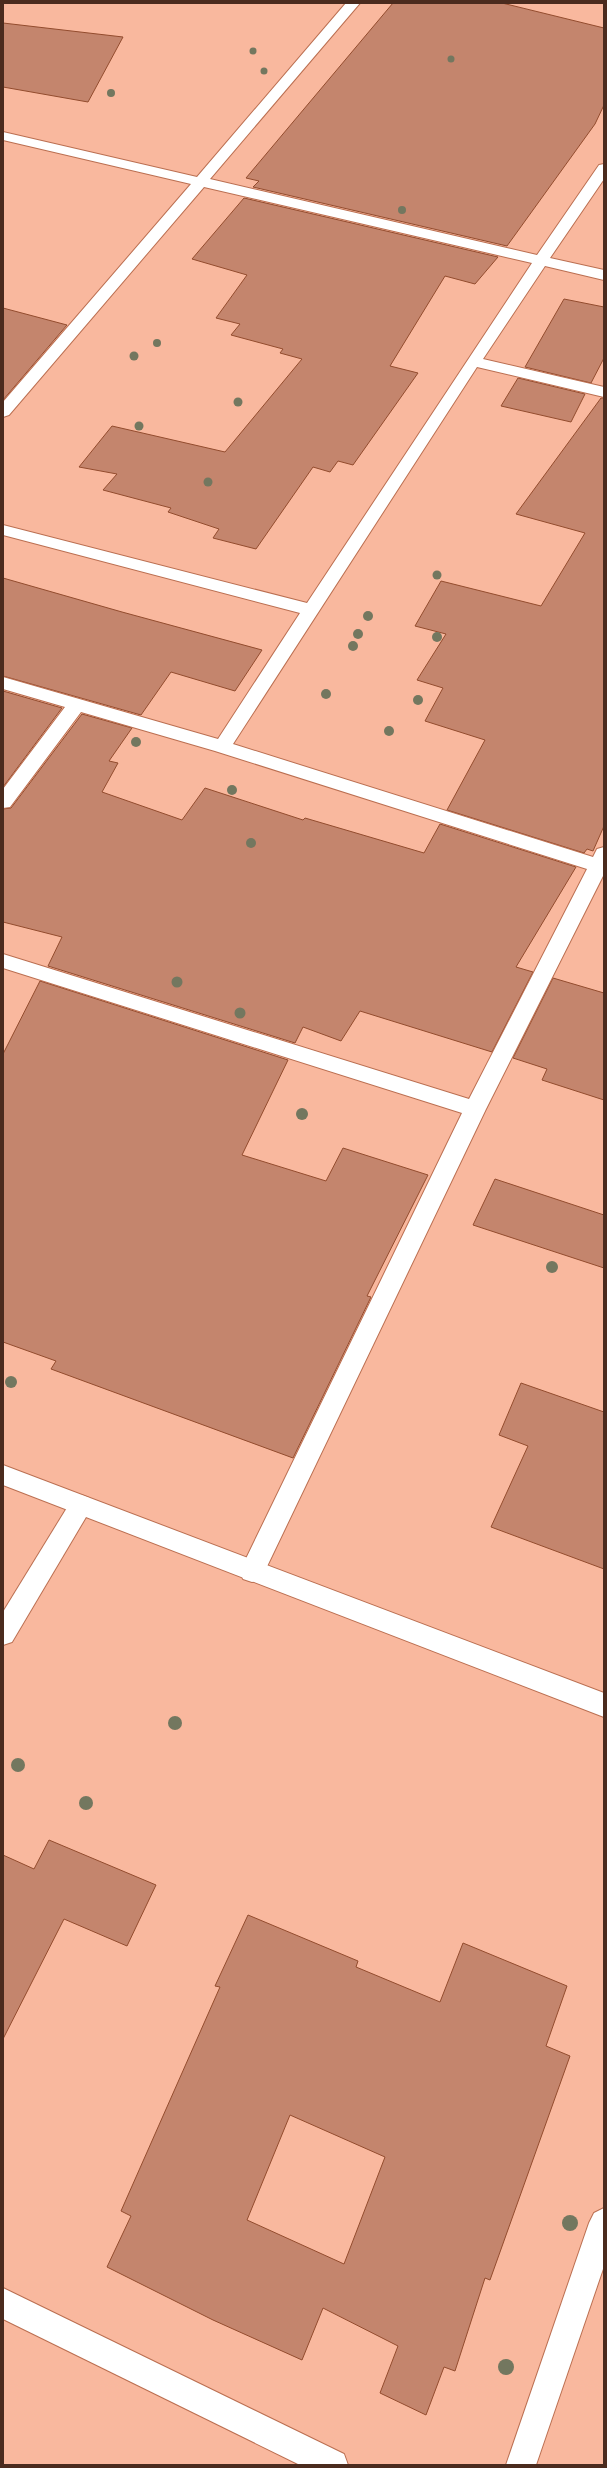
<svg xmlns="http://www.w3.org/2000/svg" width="607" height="2468" viewBox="0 0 607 2468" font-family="Lato,sans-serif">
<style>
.building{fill:#c4856d;stroke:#934c2e;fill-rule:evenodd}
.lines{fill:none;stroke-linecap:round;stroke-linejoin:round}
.minor-casing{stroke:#bb6f51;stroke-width:2}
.tertiary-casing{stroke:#bb6f51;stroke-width:2}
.minor{fill:#fff;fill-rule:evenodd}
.tertiary{fill:#fff;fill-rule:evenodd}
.tree{fill:#73775f}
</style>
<rect width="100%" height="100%" fill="#f9b89e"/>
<g class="building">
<polygon points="393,3 502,3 604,28 604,105 595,124 507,246 253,187 259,181 246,178"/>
<polygon points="3,23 123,37 88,102 3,87"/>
<polygon points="244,198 498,257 475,284 445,276 390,366 418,373 353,465 338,461 330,472 313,467 256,549 213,538 219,529 168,512 171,508 103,490 117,474 79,467 112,426 225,452 302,359 280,353 283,349 231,335 240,324 216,318 247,275 192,259"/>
<polygon points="564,299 604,307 604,358 591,383 525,367"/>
<polygon points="3,308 67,325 3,400"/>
<polygon points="518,378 585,394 571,422 501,406"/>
<polygon points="601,398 604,398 604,826 593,851 587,849 584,853 447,810 485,740 425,721 443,688 417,680 446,634 415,626 441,581 541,606 585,533 516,514"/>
<polygon points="3,578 122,612 262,650 235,691 171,672 141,715 3,676"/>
<polygon points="3,691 62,708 3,787"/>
<polygon points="82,714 132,728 109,761 118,763 102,792 182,820 205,788 303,820 305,818 424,853 440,824 576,867 516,967 533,972 492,1052 360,1011 341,1041 303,1027 295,1043 48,966 62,937 3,922 3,809 11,808"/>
<polygon points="553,978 604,993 604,1100 542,1080 547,1069 513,1058"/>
<polygon points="40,981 288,1060 242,1155 326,1181 343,1148 428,1175 367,1296 371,1297 293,1458 51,1369 56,1361 3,1342 3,1054"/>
<polygon points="495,1179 604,1215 604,1268 473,1225"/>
<polygon points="521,1383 604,1412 604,1569 491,1527 528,1446 499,1435"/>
<polygon points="49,1840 156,1885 127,1946 64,1919 3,2039 3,1855 34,1869"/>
<path d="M248,1915L358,1961L356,1967L440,2002L463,1943L567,1986L546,2046L570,2056L490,2280L485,2278L455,2371L444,2367L426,2415L380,2393L398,2346L323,2308L302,2360L213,2320L107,2267L131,2216L121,2211L220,1987L215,1986ZM290,2115L385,2157L344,2264L247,2220Z"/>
</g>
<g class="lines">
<g class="minor-casing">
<g id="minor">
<polygon points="346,3 360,3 210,179 537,255 599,165 604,164 604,179 550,258 604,270 604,280 545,266 483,359 604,387 604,397 477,367 233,744 593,857 597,849 604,847 604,874 486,1109 261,1579 252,1582 243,1579 240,1571 462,1113 3,968 3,954 469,1099 587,869 215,751 81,712 10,807 3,808 3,789 65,707 3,689 3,677 218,739 300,613 3,535 3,525 307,603 532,263 204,187 9,415 3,417 3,402 191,184 3,140 3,132 197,177"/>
<polygon points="81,1495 89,1498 93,1505 89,1512 12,1642 3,1645 3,1612 73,1498"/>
<polygon points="604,2208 604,2266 536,2465 506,2465 589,2223 594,2213"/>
<polygon points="3,2288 344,2454 348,2465 300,2465 3,2319"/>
</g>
</g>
<g class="tertiary-casing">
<polygon id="tertiary" points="3,1465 604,1693 604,1717 3,1485"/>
</g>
<use href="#minor" class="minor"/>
<use href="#tertiary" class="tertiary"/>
</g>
<g class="tree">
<circle cx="253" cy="51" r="3.5"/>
<circle cx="451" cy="59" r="3.5"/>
<circle cx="264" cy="71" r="3.5"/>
<circle cx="111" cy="93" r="4"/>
<circle cx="402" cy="210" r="4"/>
<circle cx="157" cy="343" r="4"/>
<circle cx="134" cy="356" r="4.5"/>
<circle cx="238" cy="402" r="4.5"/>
<circle cx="139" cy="426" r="4.5"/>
<circle cx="208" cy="482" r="4.5"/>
<circle cx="437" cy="575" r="4.5"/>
<circle cx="368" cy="616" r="5"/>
<circle cx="358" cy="634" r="5"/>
<circle cx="437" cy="637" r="5"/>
<circle cx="353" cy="646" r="5"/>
<circle cx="326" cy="694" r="5"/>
<circle cx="418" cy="700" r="5"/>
<circle cx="389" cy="731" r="5"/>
<circle cx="136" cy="742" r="5"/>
<circle cx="232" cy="790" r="5"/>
<circle cx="251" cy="843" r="5"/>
<circle cx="177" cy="982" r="5.5"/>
<circle cx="240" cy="1013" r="5.5"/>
<circle cx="302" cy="1114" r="6"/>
<circle cx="552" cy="1267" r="6"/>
<circle cx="11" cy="1382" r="6"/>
<circle cx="175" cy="1723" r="7"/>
<circle cx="18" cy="1765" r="7"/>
<circle cx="86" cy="1803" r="7"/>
<circle cx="570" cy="2223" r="8"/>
<circle cx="506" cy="2367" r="8"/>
</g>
<rect width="607" height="2468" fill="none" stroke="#4b2b1e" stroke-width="8"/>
</svg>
